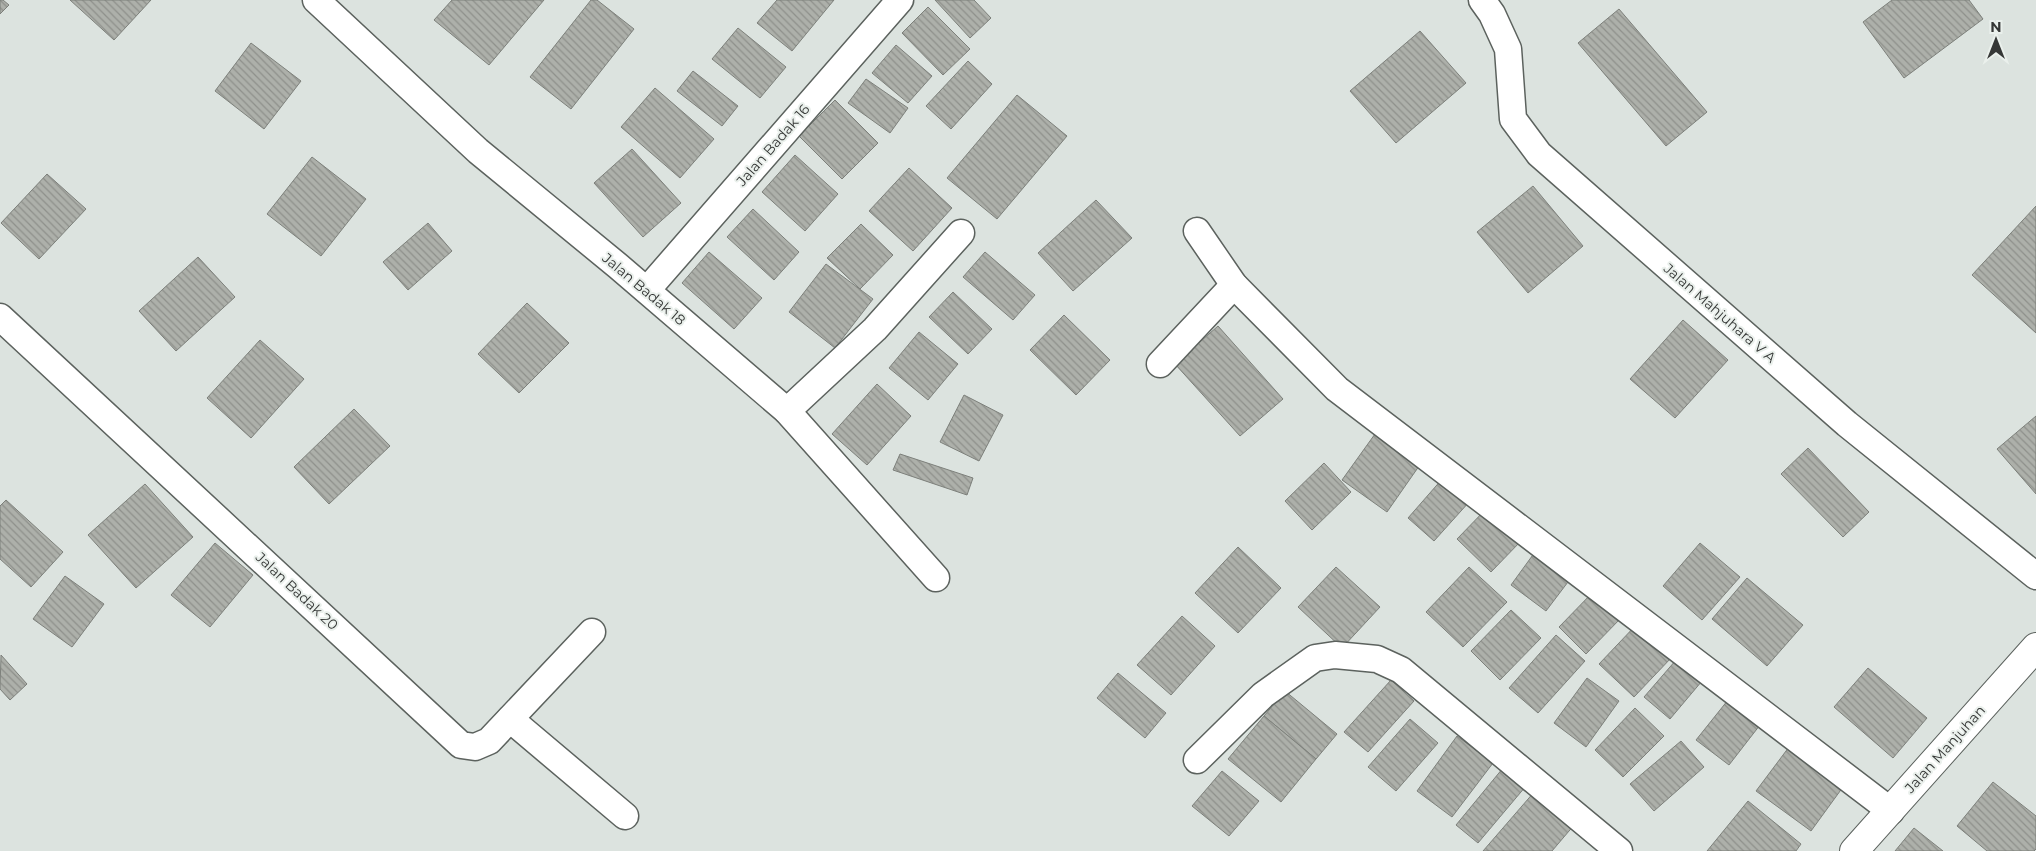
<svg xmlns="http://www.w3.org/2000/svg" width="2036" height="851" viewBox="0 0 2036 851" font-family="Montserrat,sans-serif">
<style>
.building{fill:url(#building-back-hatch);stroke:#7d807b}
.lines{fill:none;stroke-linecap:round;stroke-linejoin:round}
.street-casing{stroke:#5c625e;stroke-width:29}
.secondary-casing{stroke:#5c625e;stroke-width:30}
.street{stroke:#fff;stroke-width:26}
.secondary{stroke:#fff;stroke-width:28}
.labels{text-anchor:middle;stroke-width:4;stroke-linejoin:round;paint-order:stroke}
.street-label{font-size:14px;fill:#353736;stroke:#eaf0ec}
</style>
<defs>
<pattern id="building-back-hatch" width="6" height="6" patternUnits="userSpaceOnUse" patternTransform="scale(1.25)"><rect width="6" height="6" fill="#adb0aa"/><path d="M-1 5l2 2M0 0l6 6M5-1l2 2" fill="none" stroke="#8e908b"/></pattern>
</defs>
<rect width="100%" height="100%" fill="#dce3df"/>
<g class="building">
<polygon points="0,0 3,0 9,5 0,14"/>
<polygon points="70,0 151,0 114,40"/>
<polygon points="452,0 544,0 489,65 434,20"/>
<polygon points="591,0 597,0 634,29 571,109 530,77"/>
<polygon points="777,0 834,0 792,51 757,23"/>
<polygon points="935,0 974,0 991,18 970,38"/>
<polygon points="1892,0 1969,0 1983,19 1904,78 1863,22"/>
<polygon points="928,7 970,49 943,75 902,33"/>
<polygon points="1619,9 1707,112 1666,146 1578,43"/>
<polygon points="738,28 786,67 760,98 712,59"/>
<polygon points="1420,31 1466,83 1396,143 1350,91"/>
<polygon points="251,43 301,81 264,129 215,91"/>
<polygon points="896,45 932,76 908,103 872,73"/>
<polygon points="968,61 992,84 951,129 926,106"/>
<polygon points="693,71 738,106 722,126 677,91"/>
<polygon points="866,79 908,108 890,133 848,103"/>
<polygon points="655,88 714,139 680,178 621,127"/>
<polygon points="1017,95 1067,136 997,219 947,178"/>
<polygon points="835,100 878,143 842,179 799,136"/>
<polygon points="632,149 681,203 643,237 594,183"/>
<polygon points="795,155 838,194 805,231 762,192"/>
<polygon points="312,157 366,199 321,256 267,214"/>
<polygon points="909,168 952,208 913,251 869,211"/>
<polygon points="47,174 86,209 39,259 1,223"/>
<polygon points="1533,186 1583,246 1528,293 1477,232"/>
<polygon points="1096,200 1132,238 1073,291 1038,253"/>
<polygon points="2036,206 2036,333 1972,275"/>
<polygon points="753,209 799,252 774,280 727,237"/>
<polygon points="428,223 452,251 408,290 383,262"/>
<polygon points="861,224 893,255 860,289 827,258"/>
<polygon points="709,252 762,298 734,329 682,283"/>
<polygon points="985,252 1035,295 1013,320 963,277"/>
<polygon points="198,257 235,297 176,351 139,311"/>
<polygon points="826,264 873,299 835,348 789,312"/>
<polygon points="953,292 992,329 968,354 929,317"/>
<polygon points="527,303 569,343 519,393 478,354"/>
<polygon points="1064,315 1110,360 1076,395 1030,350"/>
<polygon points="1683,320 1728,360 1675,418 1630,379"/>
<polygon points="1218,326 1283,399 1240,436 1175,364"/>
<polygon points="919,332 958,364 928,400 889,368"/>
<polygon points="260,340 304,379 251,438 207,398"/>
<polygon points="877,384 911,416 867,465 832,434"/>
<polygon points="964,395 1003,415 979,461 940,442"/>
<polygon points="354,409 390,446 329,504 294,467"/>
<polygon points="2036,416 2036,494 1997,449"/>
<polygon points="1380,427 1424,459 1387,512 1342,480"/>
<polygon points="1808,448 1869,512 1843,537 1781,474"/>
<polygon points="900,454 973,478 967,495 893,470"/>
<polygon points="1324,463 1351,492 1312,530 1285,501"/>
<polygon points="1443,478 1470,501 1434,541 1408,518"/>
<polygon points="145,484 193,537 136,588 88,535"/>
<polygon points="6,500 63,552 31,587 0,559 0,506"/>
<polygon points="1487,508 1521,541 1491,572 1457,539"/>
<polygon points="215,543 253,575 210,627 171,595"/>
<polygon points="1700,543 1740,577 1702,620 1663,586"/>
<polygon points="1238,547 1281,588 1238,633 1195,593"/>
<polygon points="1535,552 1571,578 1546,611 1511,585"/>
<polygon points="1336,567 1380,607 1342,648 1298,607"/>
<polygon points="1469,567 1507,602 1463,647 1426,612"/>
<polygon points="65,576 104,604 72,647 33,619"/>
<polygon points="1747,578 1803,625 1767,666 1712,619"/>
<polygon points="1594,591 1621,618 1586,654 1559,627"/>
<polygon points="1511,610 1541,638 1500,680 1471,651"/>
<polygon points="1182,616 1215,646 1171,695 1137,665"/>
<polygon points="1637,624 1672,657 1634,697 1599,664"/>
<polygon points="1556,635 1585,661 1538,713 1509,688"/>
<polygon points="1,655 27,684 10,700 0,689"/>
<polygon points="1676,660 1702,681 1670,719 1644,697"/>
<polygon points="1868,668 1927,718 1893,758 1834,707"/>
<polygon points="1118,673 1166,713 1145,738 1097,698"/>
<polygon points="1587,678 1619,701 1586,747 1554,723"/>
<polygon points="1391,680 1414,701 1368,752 1344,732"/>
<polygon points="1285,691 1337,734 1316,759 1264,716"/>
<polygon points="1728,700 1760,725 1729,765 1696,740"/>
<polygon points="1635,708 1664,736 1623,777 1595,750"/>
<polygon points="1264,716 1316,759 1281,802 1228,759"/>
<polygon points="1410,719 1438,743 1396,791 1368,767"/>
<polygon points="1457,736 1493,763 1452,817 1417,791"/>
<polygon points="1681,741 1704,767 1654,811 1630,784"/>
<polygon points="1789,747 1843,787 1811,831 1756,791"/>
<polygon points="1503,768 1526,786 1478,843 1456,825"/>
<polygon points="1222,771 1259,801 1229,836 1192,806"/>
<polygon points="1993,782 2036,816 2036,849 2034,851 1987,851 1957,826"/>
<polygon points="1535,791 1575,824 1552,851 1483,851"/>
<polygon points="1748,801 1801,844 1796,851 1707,851"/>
<polygon points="1914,828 1943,851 1895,851"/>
</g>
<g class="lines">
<g class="street-casing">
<g id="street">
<polyline points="316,0 478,151 618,266 787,411 875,329 961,233"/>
<polyline points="1482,0 1492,14 1508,49 1513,119 1539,154 1847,424 2036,576"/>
<polyline points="1197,231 1234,285 1337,389 1891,811"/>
<polyline points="647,290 900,0"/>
<polyline points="0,317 461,745 475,747 489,741 592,632"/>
<polyline points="1160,364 1234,285"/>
<polyline points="787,411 936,578"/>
<polyline points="510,719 625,816"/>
<polyline points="1197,760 1263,695 1315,658 1335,655 1377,659 1401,670 1619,851"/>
</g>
</g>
<g class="secondary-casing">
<polyline id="secondary" points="1854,851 2036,647"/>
</g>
<use href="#street" class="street"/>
<use href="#secondary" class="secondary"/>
</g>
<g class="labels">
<g class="street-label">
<text transform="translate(773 145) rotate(-49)" y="5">Jalan Badak 16</text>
<text transform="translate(644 289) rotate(40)" y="5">Jalan Badak 18</text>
<text transform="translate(1720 313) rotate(41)" y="5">Jalan Mahjuhara V A</text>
<text transform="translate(297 591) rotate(43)" y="5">Jalan Badak 20</text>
<text transform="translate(1945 749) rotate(-48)" y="5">Jalan Manjuhan</text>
</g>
</g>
<g transform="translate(1996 40)" stroke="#eaf0ec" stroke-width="4" paint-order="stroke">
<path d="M0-4L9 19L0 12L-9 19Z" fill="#353736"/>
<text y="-8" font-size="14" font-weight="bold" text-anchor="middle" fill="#353736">N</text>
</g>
</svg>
